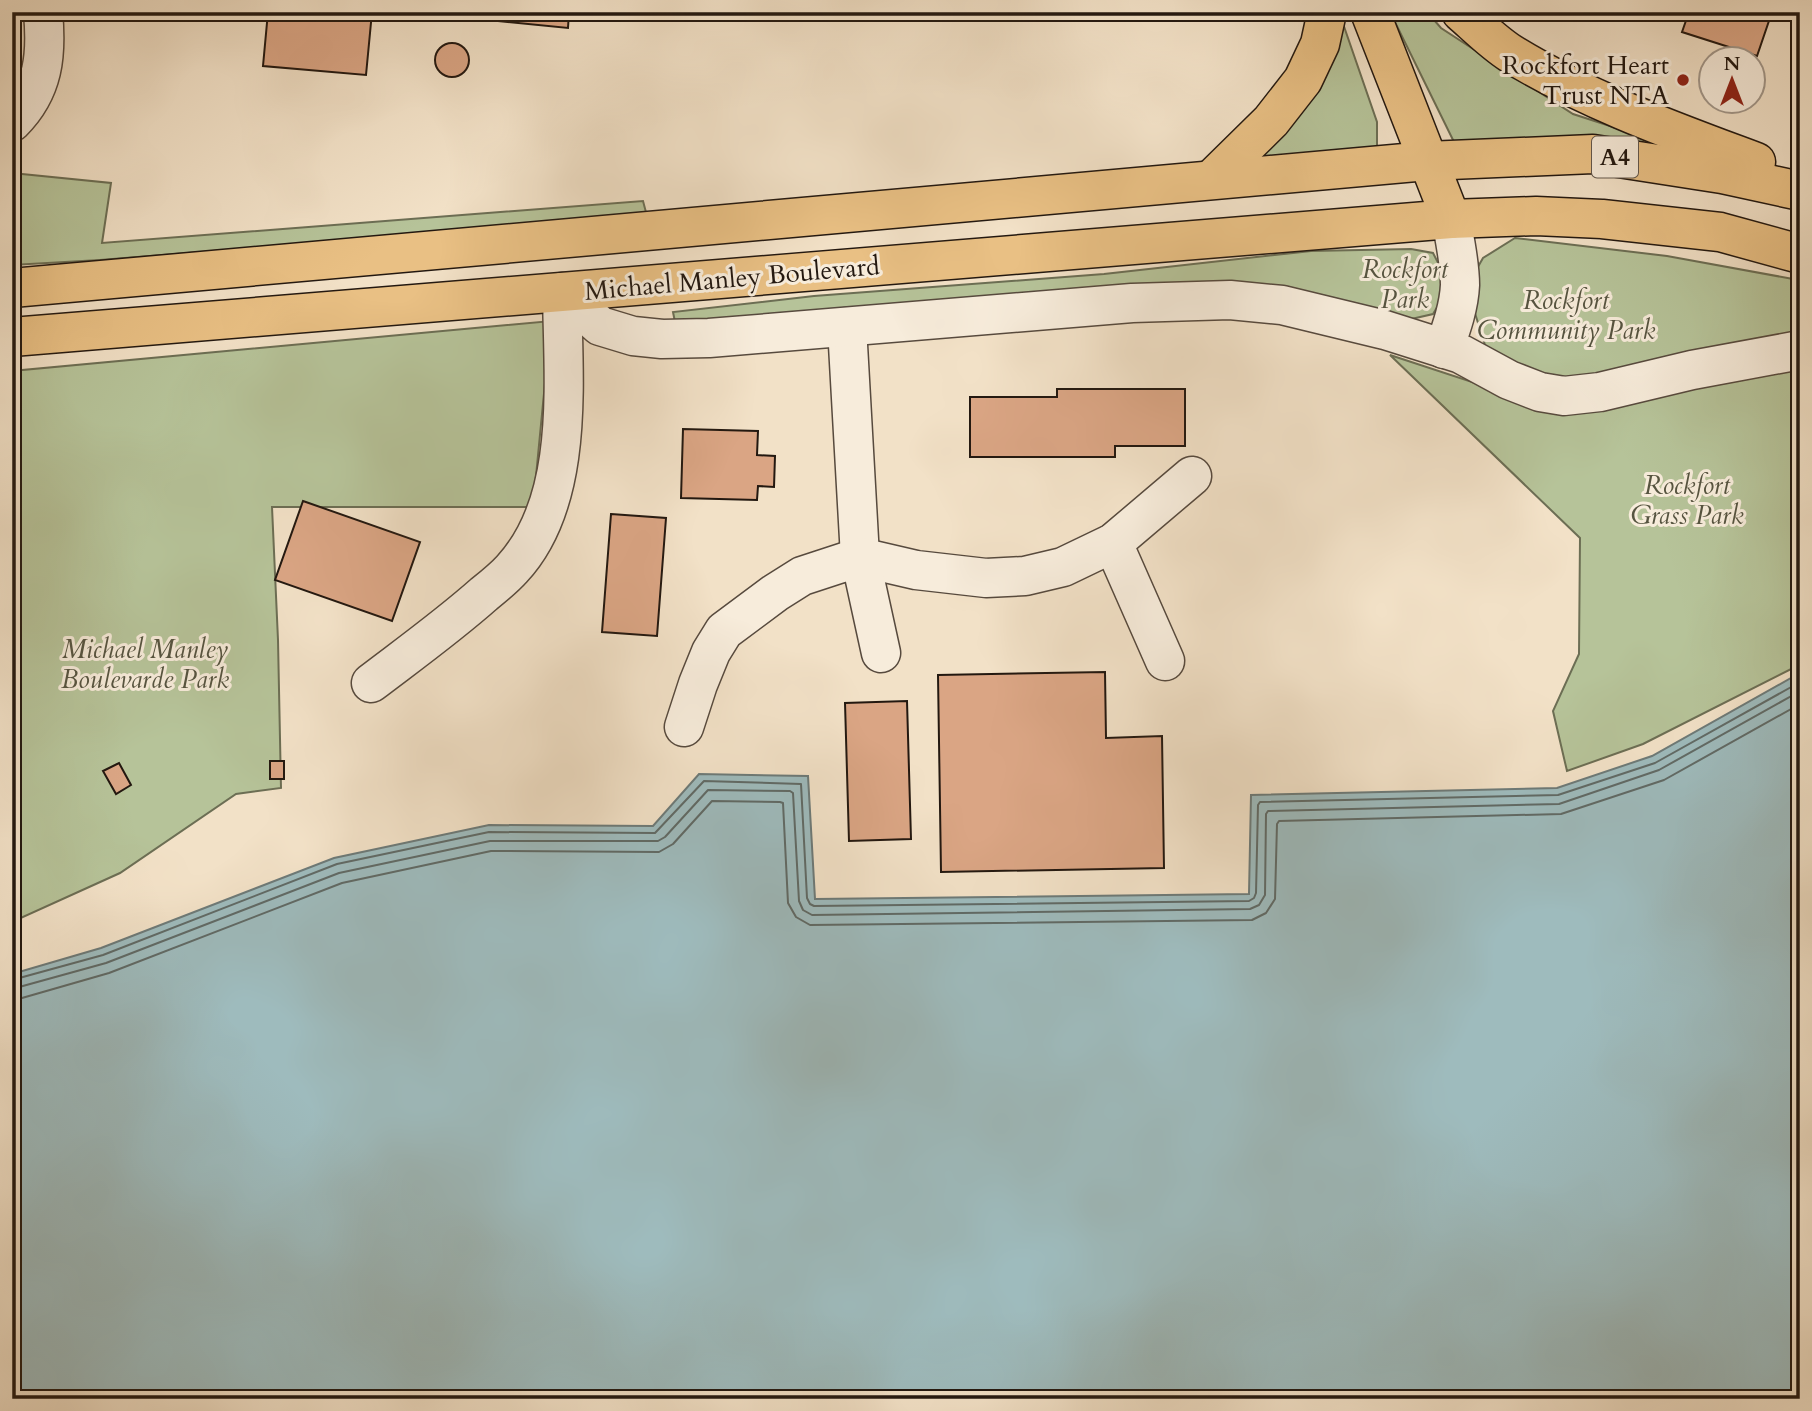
<svg xmlns="http://www.w3.org/2000/svg" width="1812" height="1411" viewBox="0 0 1812 1411" font-family="Cardo,serif">
<style>
.green{fill:#b6c399;stroke:#6c6e54;stroke-width:2}
.water{fill:#9ebbbd;stroke:#6d7a78;stroke-width:2}
.lines{fill:none;stroke-linecap:round;stroke-linejoin:round}
.shore{stroke:#606a66;stroke-width:2}
.building{fill:#daa584;stroke:#231810;stroke-width:2}
.minor-casing{stroke:#574a3e;stroke-width:41}
.major-casing{stroke:#231810;stroke-width:41}
.highway-casing{stroke:#231810;stroke-width:41}
.minor{stroke:#f7ecdb;stroke-width:38}
.major{stroke:#e9c084;stroke-width:38}
.highway{stroke:#e9c084;stroke-width:38}
.poi-dot{fill:#8f2418;stroke:#f7ecdb;stroke-width:2.5}
.labels{text-anchor:middle;stroke-width:6;stroke-linejoin:round;paint-order:stroke}
.shield{fill:#f7ecdb;stroke:#63584d;stroke-width:2}
.shield-label{font-size:24px;font-weight:bold;fill:#231810}
.poi-label{font-size:26px;fill:#231810;stroke:#f7ecdb;text-anchor:end}
.park-label{font-size:26px;font-style:italic;fill:#565440;stroke:#f7ecdb}
.street-label{font-size:26px;fill:#231810;stroke:#f7ecdb}
</style>
<rect width="100%" height="100%" fill="#f2e1c7"/>
<filter id="stains"><feTurbulence type="fractalNoise" baseFrequency=".00286" numOctaves="4"/><feColorMatrix values="0 0 0 0 .2 0 0 0 0 .09 0 0 0 0 .02 0 0 0 .5 -.17"/></filter>
<radialGradient id="worn" r=".72"><stop offset=".6" stop-color="#630" stop-opacity="0"/><stop offset="1" stop-color="#630" stop-opacity=".3"/></radialGradient>
<g class="green">
<polygon points="1339,12 1377,122 1377,147 1235,169"/>
<polygon points="1390,12 1427,12 1441,28 1573,114 1712,159 1455,144"/>
<polygon points="12,173 111,183 102,243 643,201 647,216 100,260 12,265"/>
<polygon points="1515,238 1667,256 1793,279 1800,281 1800,336 1577,387 1516,369 1485,345 1473,307 1471,279 1483,258"/>
<polygon points="1411,249 1433,253 1450,286 1433,314 1407,320 1353,313 676,327 673,312 814,296 1104,274 1311,251"/>
<polygon points="551,321 533,507 272,507 278,640 281,788 236,794 120,873 12,922 12,371"/>
<polygon points="1390,355 1533,402 1800,363 1800,667 1795,667 1643,744 1567,771 1553,711 1579,654 1580,538"/>
</g>
<polygon class="water" points="1791,678 1800,678 1800,1399 12,1399 12,974 101,948 334,858 489,825 653,826 699,774 808,776 815,899 1249,894 1251,795 1557,788 1652,756"/>
<g class="lines">
<g class="shore">
<polyline points="12,980 103,955 337,864 489,832 655,833 704,781 801,784 807,898 810,904 814,906 1249,901 1254,898 1256,893 1258,805 1260,802 1558,795 1655,763 1793,686 1800,685"/>
<polyline points="12,989 106,963 339,873 490,841 658,841 665,837 708,790 790,791 793,793 799,901 803,910 812,915 1250,909 1259,905 1265,895 1266,814 1268,811 1559,804 1659,770 1795,694 1800,694"/>
<polyline points="12,999 22,998 109,973 342,883 491,851 659,852 673,844 712,801 780,802 783,803 788,903 796,917 810,925 1252,920 1266,913 1275,899 1277,824 1279,821 1561,814 1664,780 1800,704"/>
</g>
</g>
<g class="building">
<polygon points="268,12 372,12 366,75 263,66"/>
<polygon points="410,12 569,12 568,28"/>
<polygon points="1689,12 1772,12 1757,56 1682,32"/>
<circle cx="452" cy="60" r="17"/>
<polygon points="1057,389 1185,389 1185,446 1115,446 1115,457 970,457 970,397 1057,397"/>
<polygon points="683,429 758,431 757,455 775,456 774,487 758,486 757,500 681,498"/>
<polygon points="303,501 420,542 392,621 275,580"/>
<polygon points="611,514 666,518 657,636 602,632"/>
<polygon points="1105,672 1106,738 1162,736 1164,868 941,872 938,675"/>
<polygon points="907,701 911,839 849,841 845,703"/>
<rect x="270" y="761" width="14" height="18"/>
<polygon points="119,763 131,785 116,794 103,771"/>
</g>
<g class="lines">
<g class="minor-casing">
<g id="minor">
<path d="M12,122C44,90 47,55 43,12"/>
<polyline points="847,327 860,557 916,570 986,578 1025,576 1063,567 1113,543 1192,476"/>
<path d="M1444,349C1451,329 1459,307 1460,285C1460,263 1455,241 1451,219"/>
<polyline points="1113,543 1165,661"/>
<path d="M371,683C409,654 448,626 484,594C494,586 504,578 512,569C576,500 563,380 562,292L600,326L633,336L662,339L709,338L1132,303L1230,300L1282,305L1385,330L1461,354L1509,380L1540,392L1564,396L1600,392L1692,370L1800,350"/>
<polyline points="684,727 698,684 711,652 724,631 775,593 802,576 860,557 881,653"/>
</g>
</g>
<g class="major-casing">
<polyline id="major" points="1370,12 1451,219"/>
</g>
<g class="highway-casing">
<g id="highway">
<path d="M1461,12C1477,26 1493,42 1510,53C1586,100 1673,131 1756,162"/>
<polyline points="1212,179 1271,121 1303,80 1320,44 1327,12"/>
<polyline points="12,288 1427,161 1593,154 1722,174 1800,191"/>
<polyline points="12,337 1451,219 1536,216 1602,219 1720,232 1800,254"/>
</g>
</g>
<use href="#minor" class="minor"/>
<use href="#major" class="major"/>
<use href="#highway" class="highway"/>
</g>
<circle class="poi-dot" cx="1683" cy="80" r="7"/>
<g class="labels">
<rect class="shield" x="1592" y="136.5" width="46" height="41" rx="5"/>
<g class="shield-label">
<text x="1615" y="165">A4</text>
</g>
<g class="poi-label">
<text x="1669" y="74">Rockfort Heart<tspan x="1669" dy="30">Trust NTA</tspan></text>
</g>
<g class="park-label">
<text x="1405" y="278">Rockfort<tspan x="1405" dy="30">Park</tspan></text>
<text x="1566" y="309">Rockfort<tspan x="1566" dy="30">Community Park</tspan></text>
<text x="1687" y="494">Rockfort<tspan x="1687" dy="30">Grass Park</tspan></text>
<text x="145" y="658">Michael Manley<tspan x="145" dy="30">Boulevarde Park</tspan></text>
</g>
<g class="street-label">
<text transform="translate(732 278) rotate(-5)" y="9">Michael Manley Boulevard</text>
</g>
</g>
<rect width="1812" height="1411" fill="none" stroke="#f2e1c7" stroke-width="42"/>
<rect x="14" y="14" width="1784" height="1383" fill="none" stroke="#231810" stroke-width="3.5"/>
<rect x="21" y="21" width="1770" height="1369" fill="none" stroke="#231810" stroke-width="2"/>
<g transform="translate(1732 80)"><circle r="33" fill="#f7ecdb" stroke="#a2978a" stroke-width="2"/>
<path d="M0-5L12 26L0 18L-12 26Z" fill="#8f2418"/>
<text y="-10" font-size="19" font-weight="bold" text-anchor="middle" fill="#231810">N</text>
</g>
<rect width="100%" height="100%" filter="url(#stains)"/>
<rect width="100%" height="100%" fill="url(#worn)"/>
</svg>
